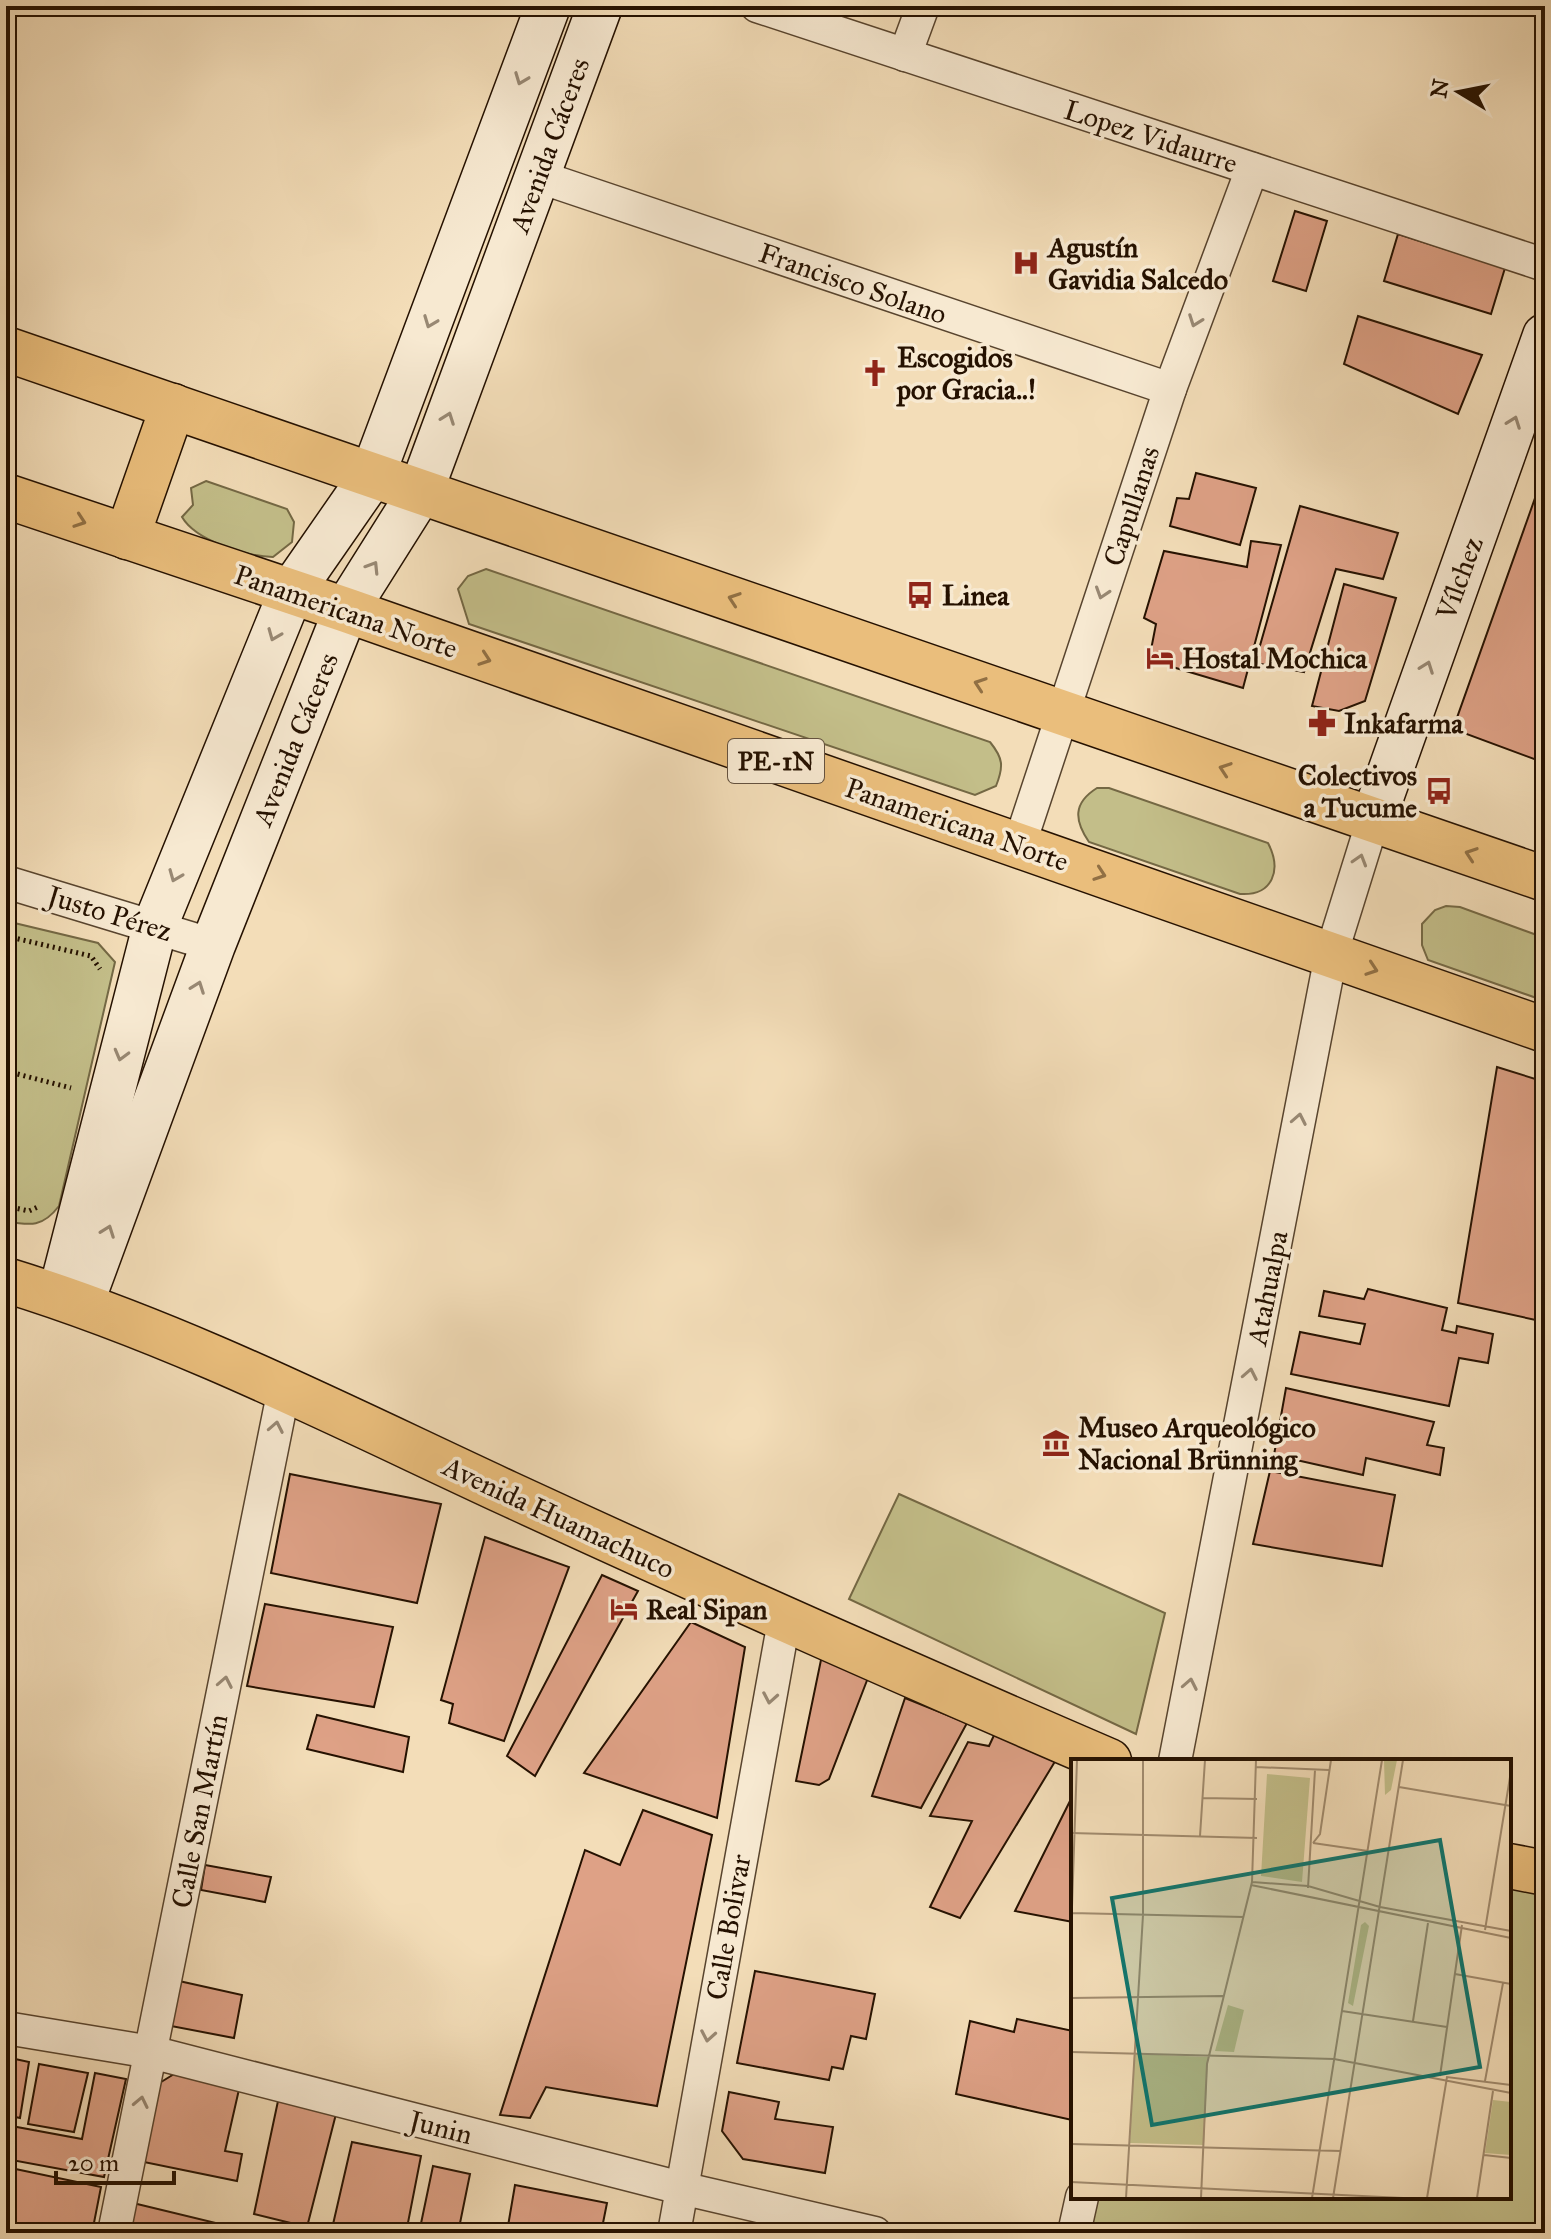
<svg xmlns="http://www.w3.org/2000/svg" width="1551" height="2239" viewBox="0 0 1551 2239" font-family="'IM FELL Great Primer',serif">
<style>
.green{fill:#c3be89;stroke:#746844;stroke-width:2}
.building{fill:#dea186;stroke:#251100;stroke-width:2}
.lines{fill:none;stroke-linecap:round;stroke-linejoin:round}
.street-casing{stroke:#58442e;stroke-width:35}
.secondary-casing{stroke:#251100;stroke-width:47}
.primary-casing{stroke:#251100;stroke-width:47}
.highway-casing{stroke:#251100;stroke-width:47}
.path{stroke:#251100;stroke-width:5;stroke-dasharray:2 4;stroke-linecap:butt}
.street{stroke:#f7e9d1;stroke-width:32}
.secondary{stroke:#f7e9d1;stroke-width:44}
.primary{stroke:#eabe7c;stroke-width:44}
.highway{stroke:#eabe7c;stroke-width:44}
.oneway{stroke:#988873}
.oneway2{stroke:#917044}
.labels{text-anchor:middle;stroke-width:7;stroke-linejoin:round;paint-order:stroke}
.shield{fill:#f7e9d1;stroke:#64523f;stroke-width:2}
.shield-label{font-size:26px;font-weight:bold;fill:#251100}
.street-label{font-size:28px;fill:#251100;stroke:#f7e9d1}
.poi-label{font-size:28px;font-weight:bold;fill:#251100;stroke:#f7e9d1;text-anchor:start}
.inset-road{fill:none;stroke:#a18b6e;stroke-width:2}
.view{fill:#0f766e;fill-opacity:0.15;stroke:#0f766e;stroke-width:4}
.inset-edge{fill:none;stroke:#251100;stroke-width:4}
</style>
<rect width="100%" height="100%" fill="#f3ddb8"/>
<filter id="stains"><feTurbulence type="fractalNoise" baseFrequency=".0025" numOctaves="4"/><feColorMatrix values="0 0 0 0 .2 0 0 0 0 .09 0 0 0 0 .02 0 0 0 .5 -.17"/></filter>
<radialGradient id="worn" r=".72"><stop offset=".6" stop-color="#630" stop-opacity="0"/><stop offset="1" stop-color="#630" stop-opacity=".3"/></radialGradient>
<g class="green">
<path d="M206,481L287,509L294,522L292,542L273,557C246,556 196,541 182,517L193,505L191,488Z"/>
<path d="M486,569L990,742C1003,758 1004,766 996,786L975,795L469,624L458,589L468,576Z"/>
<path d="M1097,788H1109L1268,843C1282,870 1273,896 1240,894L1089,842C1074,820 1073,803 1097,788Z"/>
<polygon points="1446,906 1460,907 1545,938 1545,1001 1428,960 1422,945 1422,924 1435,910"/>
<path d="M6,921L98,943L115,962L59,1206C43,1227 31,1226 6,1221Z"/>
<polygon points="899,1494 1165,1613 1136,1734 849,1599"/>
<polygon points="1509,1866 1545,1873 1545,2233 1074,2233 1082,2197 1509,2197"/>
</g>
<g class="building">
<polygon points="1295,211 1327,221 1306,291 1273,281"/>
<polygon points="1398,234 1505,268 1491,314 1384,281"/>
<polygon points="1358,316 1482,355 1458,414 1344,364"/>
<polygon points="1545,470 1545,763 1453,729"/>
<polygon points="1196,473 1256,488 1240,545 1170,526 1177,498 1189,499"/>
<polygon points="1300,506 1398,533 1383,579 1336,569 1304,672 1255,663"/>
<polygon points="1251,541 1281,545 1243,688 1149,660 1156,624 1144,618 1164,551 1247,567"/>
<polygon points="1344,584 1396,598 1365,701 1339,711 1312,706"/>
<polygon points="1497,1067 1545,1082 1545,1322 1458,1303"/>
<polygon points="1368,1289 1447,1308 1442,1330 1456,1333 1457,1326 1493,1334 1488,1363 1459,1358 1449,1406 1291,1374 1300,1332 1360,1344 1365,1324 1319,1316 1324,1291 1364,1299"/>
<polygon points="1286,1388 1434,1422 1427,1445 1444,1448 1440,1475 1366,1458 1363,1475 1274,1455"/>
<polygon points="1270,1471 1395,1495 1382,1566 1253,1544"/>
<polygon points="290,1474 441,1504 417,1603 271,1573"/>
<polygon points="485,1537 569,1567 504,1741 449,1723 453,1704 441,1700"/>
<polygon points="602,1575 638,1591 535,1776 507,1756"/>
<polygon points="265,1604 393,1627 374,1707 247,1686"/>
<polygon points="691,1622 745,1647 717,1818 584,1773"/>
<polygon points="822,1655 871,1670 829,1779 819,1785 796,1781"/>
<polygon points="905,1698 967,1723 921,1808 872,1796"/>
<polygon points="317,1715 409,1737 403,1772 307,1749"/>
<polygon points="996,1731 1065,1745 960,1918 930,1907 972,1821 930,1816 968,1742 989,1746"/>
<polygon points="1073,1795 1073,1922 1015,1911"/>
<polygon points="643,1810 712,1835 657,2106 546,2087 530,2118 500,2115 585,1850 620,1865"/>
<polygon points="205,1865 271,1877 265,1902 201,1890"/>
<polygon points="755,1971 875,1994 866,2039 851,2036 843,2069 832,2067 829,2080 737,2063"/>
<polygon points="179,1981 242,1995 234,2038 171,2026"/>
<polygon points="1017,2019 1073,2031 1072,2120 956,2094 970,2021 1014,2032"/>
<polygon points="6,2057 29,2062 20,2118 6,2115"/>
<polygon points="39,2064 88,2073 74,2132 28,2124"/>
<polygon points="179,2071 240,2085 225,2151 242,2154 237,2181 139,2161 153,2087"/>
<polygon points="95,2073 126,2079 104,2177 6,2159 6,2125 82,2139"/>
<polygon points="729,2092 779,2102 775,2119 833,2127 825,2173 743,2159 722,2131"/>
<polygon points="278,2101 336,2114 307,2227 254,2214"/>
<polygon points="352,2142 421,2156 406,2233 331,2233"/>
<polygon points="433,2166 470,2174 458,2233 419,2233"/>
<polygon points="6,2167 101,2187 92,2233 6,2233"/>
<polygon points="515,2185 607,2203 601,2233 542,2233 508,2226"/>
<polygon points="133,2203 257,2233 126,2233"/>
</g>
<g class="lines">
<g class="street-casing">
<g id="street">
<polyline points="757,6 1545,265"/>
<polyline points="905,55 923,6"/>
<polyline points="537,176 1170,389"/>
<polyline points="1019,846 1170,389 1252,169"/>
<polyline points="6,882 213,945"/>
<polyline points="1175,1761 1331,955 1373,820"/>
<polyline points="6,2028 151,2052 681,2188 875,2233"/>
<polyline points="114,2233 284,1389"/>
<polyline points="674,2233 784,1621"/>
<polyline points="1074,2233 1082,2197"/>
</g>
</g>
<g class="secondary-casing">
<g id="secondary">
<polyline points="1373,820 1545,336"/>
<polyline points="64,1280 155,926 291,592 373,474 548,6"/>
<polyline points="81,1304 213,945 346,610 421,491 600,6"/>
</g>
</g>
<g class="primary-casing">
<g id="primary">
<path d="M6,1280C179,1333 343,1417 507,1493C706,1585 907,1674 1109,1761"/>
<polyline points="1509,1866 1545,1873"/>
</g>
</g>
<g class="highway-casing">
<g id="highway">
<polyline points="6,349 1545,879"/>
<polyline points="6,496 346,610 1545,1030"/>
<polyline points="127,537 173,406"/>
</g>
</g>
<g class="path">
<polyline points="6,936 91,956 100,969"/>
<polyline points="6,1071 71,1088"/>
<polyline points="6,1206 29,1211 40,1206"/>
</g>
<use href="#street" class="street"/>
<use href="#secondary" class="secondary"/>
<use href="#primary" class="primary"/>
<use href="#highway" class="highway"/>
</g>
<defs><path id="oneway-chevron" d="M-2-3.5L2.5 0L-2 3.5" fill="none" stroke-width="1.6" stroke-linecap="round" stroke-linejoin="round" transform="scale(2)"/></defs>
<g class="oneway">
<use href="#oneway-chevron" transform="translate(521 79) rotate(111)"/>
<use href="#oneway-chevron" transform="translate(1195 321) rotate(110)"/>
<use href="#oneway-chevron" transform="translate(430 322) rotate(111)"/>
<use href="#oneway-chevron" transform="translate(448 418) rotate(-70)"/>
<use href="#oneway-chevron" transform="translate(1514 422) rotate(-70)"/>
<use href="#oneway-chevron" transform="translate(373 567) rotate(-58)"/>
<use href="#oneway-chevron" transform="translate(1102 593) rotate(108)"/>
<use href="#oneway-chevron" transform="translate(274 635) rotate(112)"/>
<use href="#oneway-chevron" transform="translate(1427 667) rotate(-70)"/>
<use href="#oneway-chevron" transform="translate(1360 860) rotate(-73)"/>
<use href="#oneway-chevron" transform="translate(175 876) rotate(112)"/>
<use href="#oneway-chevron" transform="translate(198 987) rotate(-70)"/>
<use href="#oneway-chevron" transform="translate(121 1055) rotate(105)"/>
<use href="#oneway-chevron" transform="translate(1299 1119) rotate(-79)"/>
<use href="#oneway-chevron" transform="translate(108 1231) rotate(-70)"/>
<use href="#oneway-chevron" transform="translate(1250 1374) rotate(-79)"/>
<use href="#oneway-chevron" transform="translate(276 1427) rotate(-79)"/>
<use href="#oneway-chevron" transform="translate(225 1682) rotate(-79)"/>
<use href="#oneway-chevron" transform="translate(1190 1684) rotate(-79)"/>
<use href="#oneway-chevron" transform="translate(770 1698) rotate(100)"/>
<use href="#oneway-chevron" transform="translate(708 2036) rotate(100)"/>
<use href="#oneway-chevron" transform="translate(141 2102) rotate(-78)"/>
</g>
<g class="oneway2">
<use href="#oneway-chevron" transform="translate(80 521) rotate(19)"/>
<use href="#oneway-chevron" transform="translate(734 599) rotate(-161)"/>
<use href="#oneway-chevron" transform="translate(485 659) rotate(19)"/>
<use href="#oneway-chevron" transform="translate(980 684) rotate(-161)"/>
<use href="#oneway-chevron" transform="translate(1225 769) rotate(-161)"/>
<use href="#oneway-chevron" transform="translate(1471 854) rotate(-161)"/>
<use href="#oneway-chevron" transform="translate(1100 874) rotate(19)"/>
<use href="#oneway-chevron" transform="translate(1372 969) rotate(19)"/>
</g>
<defs>
<g id="hospital-bare" transform="scale(2.16)"><path d="M-5-5h3v3.5h4V-5h3V5h-3V1.5h-4V5h-3Z" fill="#8f2418" stroke="#f7e9d1" stroke-width="2.5" paint-order="stroke"/></g>
<g id="church-bare" transform="scale(2.16)"><path d="M-1.2-6h2.4v3.5h3.3v2.4h-3.3V6h-2.4V-.1h-3.3v-2.4h3.3Z" fill="#8f2418" stroke="#f7e9d1" stroke-width="2.5" paint-order="stroke"/></g>
<g id="bus-bare" transform="scale(2.16)"><path d="M-5-6H5V4H4V6H2V4H-2V6H-4V4H-5ZM-3.5-4V0h7V-4ZM-3.5 1.2v1.5H-2V1.2ZM2 1.2v1.5H3.5V1.2Z" fill="#8f2418" stroke="#f7e9d1" stroke-width="2.5" paint-order="stroke"/></g>
<g id="hotel-bare" transform="scale(2.16)"><path d="M-6-4.5h1.5V1H6V5H4.5V3h-9V5H-6ZM-4 0a1.8 1.8 0 1 1 3.6 0ZM.5 0V-2.5h3Q6-2.5 6 0Z" fill="#8f2418" stroke="#f7e9d1" stroke-width="2.5" paint-order="stroke"/></g>
<g id="pharmacy-bare" transform="scale(2.16)"><path d="M-2-6h4v4h4v4h-4v4h-4v-4h-4v-4h4Z" fill="#8f2418" stroke="#f7e9d1" stroke-width="2.5" paint-order="stroke"/></g>
<g id="museum-bare" transform="scale(2.16)"><path d="M0-6L6-3V-2H-6V-3ZM-5-1h2V3h-2ZM-1-1h2V3h-2ZM3-1h2V3H3ZM-6 4H6V6H-6Z" fill="#8f2418" stroke="#f7e9d1" stroke-width="2.5" paint-order="stroke"/></g>
</defs>
<g fill-rule="evenodd">
<use href="#hospital-bare" x="1026" y="263"/>
<use href="#church-bare" x="875" y="373"/>
<use href="#bus-bare" x="920" y="595"/>
<use href="#hotel-bare" x="1160" y="658"/>
<use href="#pharmacy-bare" x="1322" y="723"/>
<use href="#bus-bare" x="1439" y="791"/>
<use href="#museum-bare" x="1056" y="1443"/>
<use href="#hotel-bare" x="624" y="1609"/>
</g>
<g class="labels">
<rect class="shield" x="728" y="739" width="96" height="44" rx="6"/>
<g class="shield-label">
<text x="776" y="770">PE-1N</text>
</g>
<g class="street-label">
<text transform="translate(1151 136) rotate(18)" y="10">Lopez Vidaurre</text>
<text transform="translate(549 145) rotate(-70)" y="10">Avenida Cáceres</text>
<text transform="translate(853 283) rotate(19)" y="10">Francisco Solano</text>
<text transform="translate(1131 506) rotate(-72)" y="10">Capullanas</text>
<text transform="translate(1459 578) rotate(-70)" y="10">Vílchez</text>
<text transform="translate(346 611) rotate(19)" y="10">Panamericana Norte</text>
<text transform="translate(295 739) rotate(-68)" y="10">Avenida Cáceres</text>
<text transform="translate(957 824) rotate(19)" y="10">Panamericana Norte</text>
<text transform="translate(110 913) rotate(17)" y="10">Justo Pérez</text>
<text transform="translate(1267 1288) rotate(-79)" y="10">Atahualpa</text>
<text transform="translate(559 1517) rotate(25)" y="10">Avenida Huamachuco</text>
<text transform="translate(199 1811) rotate(-79)" y="10">Calle San Martín</text>
<text transform="translate(728 1927) rotate(-80)" y="10">Calle Bolivar</text>
<text transform="translate(441 2127) rotate(14)" y="10">Junin</text>
</g>
<g class="poi-label">
<text x="1048" y="257">Agustín<tspan x="1048" dy="32">Gavidia Salcedo</tspan></text>
<text x="897" y="367">Escogidos<tspan x="897" dy="32">por Gracia..!</tspan></text>
<text x="942" y="605">Linea</text>
<text x="1182" y="668">Hostal Mochica</text>
<text x="1344" y="733">Inkafarma</text>
<text x="1417" y="785" text-anchor="end">Colectivos<tspan x="1417" dy="32">a Tucume</tspan></text>
<text x="1078" y="1437">Museo Arqueológico<tspan x="1078" dy="32">Nacional Brünning</tspan></text>
<text x="646" y="1619">Real Sipan</text>
</g>
</g>
<g transform="translate(1071 1759)">
<rect width="440" height="440" fill="#f3ddb8"/>
<path d="M313,1H326L320,31L314,36ZM196,15L239,19L231,123L190,117ZM294,163L298,167L282,247L277,244L290,166ZM157,246L173,251L163,293L144,292ZM63,295L137,298L133,386L59,384ZM422,341L440,343V396L414,394Z" fill="#c3be89"/>
<path class="inset-road" d="M185,8L258,11M328,28L440,47M132,39L186,40M0,74L186,79M129,77L134,1M242,84L249,75L260,1M242,84L297,92M181,123L237,127L309,148L440,172M180,126L440,179M237,129L244,11M0,154L173,158M414,171L440,12M0,177L6,1M384,215L440,225M0,239L152,237M271,252L376,268M342,262L357,164M0,293L263,300L440,334M369,317L391,166M414,322L432,224M0,385L270,392M413,396L440,399M0,423L332,439M55,439L72,156V1M130,439L136,305L181,123L185,1M241,439L311,1M262,439L332,1M356,439L376,318L440,326M406,439L422,332"/>
<path class="view" d="M369,81L409,308L81,366L41,139Z"/>
<rect width="440" height="440" class="inset-edge"/>
</g>
<rect width="1551" height="2239" fill="none" stroke="#f3ddb8" stroke-width="32"/>
<rect x="8" y="8" width="1535" height="2223" fill="none" stroke="#251100" stroke-width="4"/>
<rect x="16" y="16" width="1519" height="2207" fill="none" stroke="#251100" stroke-width="2"/>
<g transform="translate(1459 92) rotate(280)" stroke="#f7e9d1" stroke-width="6" paint-order="stroke">
<path d="M0-6L14 30L0 20L-14 30Z" fill="#251100"/>
<text y="-12" font-size="22" font-weight="bold" text-anchor="middle" fill="#251100">N</text>
</g>
<path d="M56 2171v12h118v-12" fill="none" stroke="#251100" stroke-width="4"/>
<text x="68" y="2171" font-size="24" fill="#251100" stroke="#f7e9d1" stroke-width="6" paint-order="stroke">20 m</text>
<rect width="100%" height="100%" filter="url(#stains)"/>
<rect width="100%" height="100%" fill="url(#worn)"/>
</svg>
